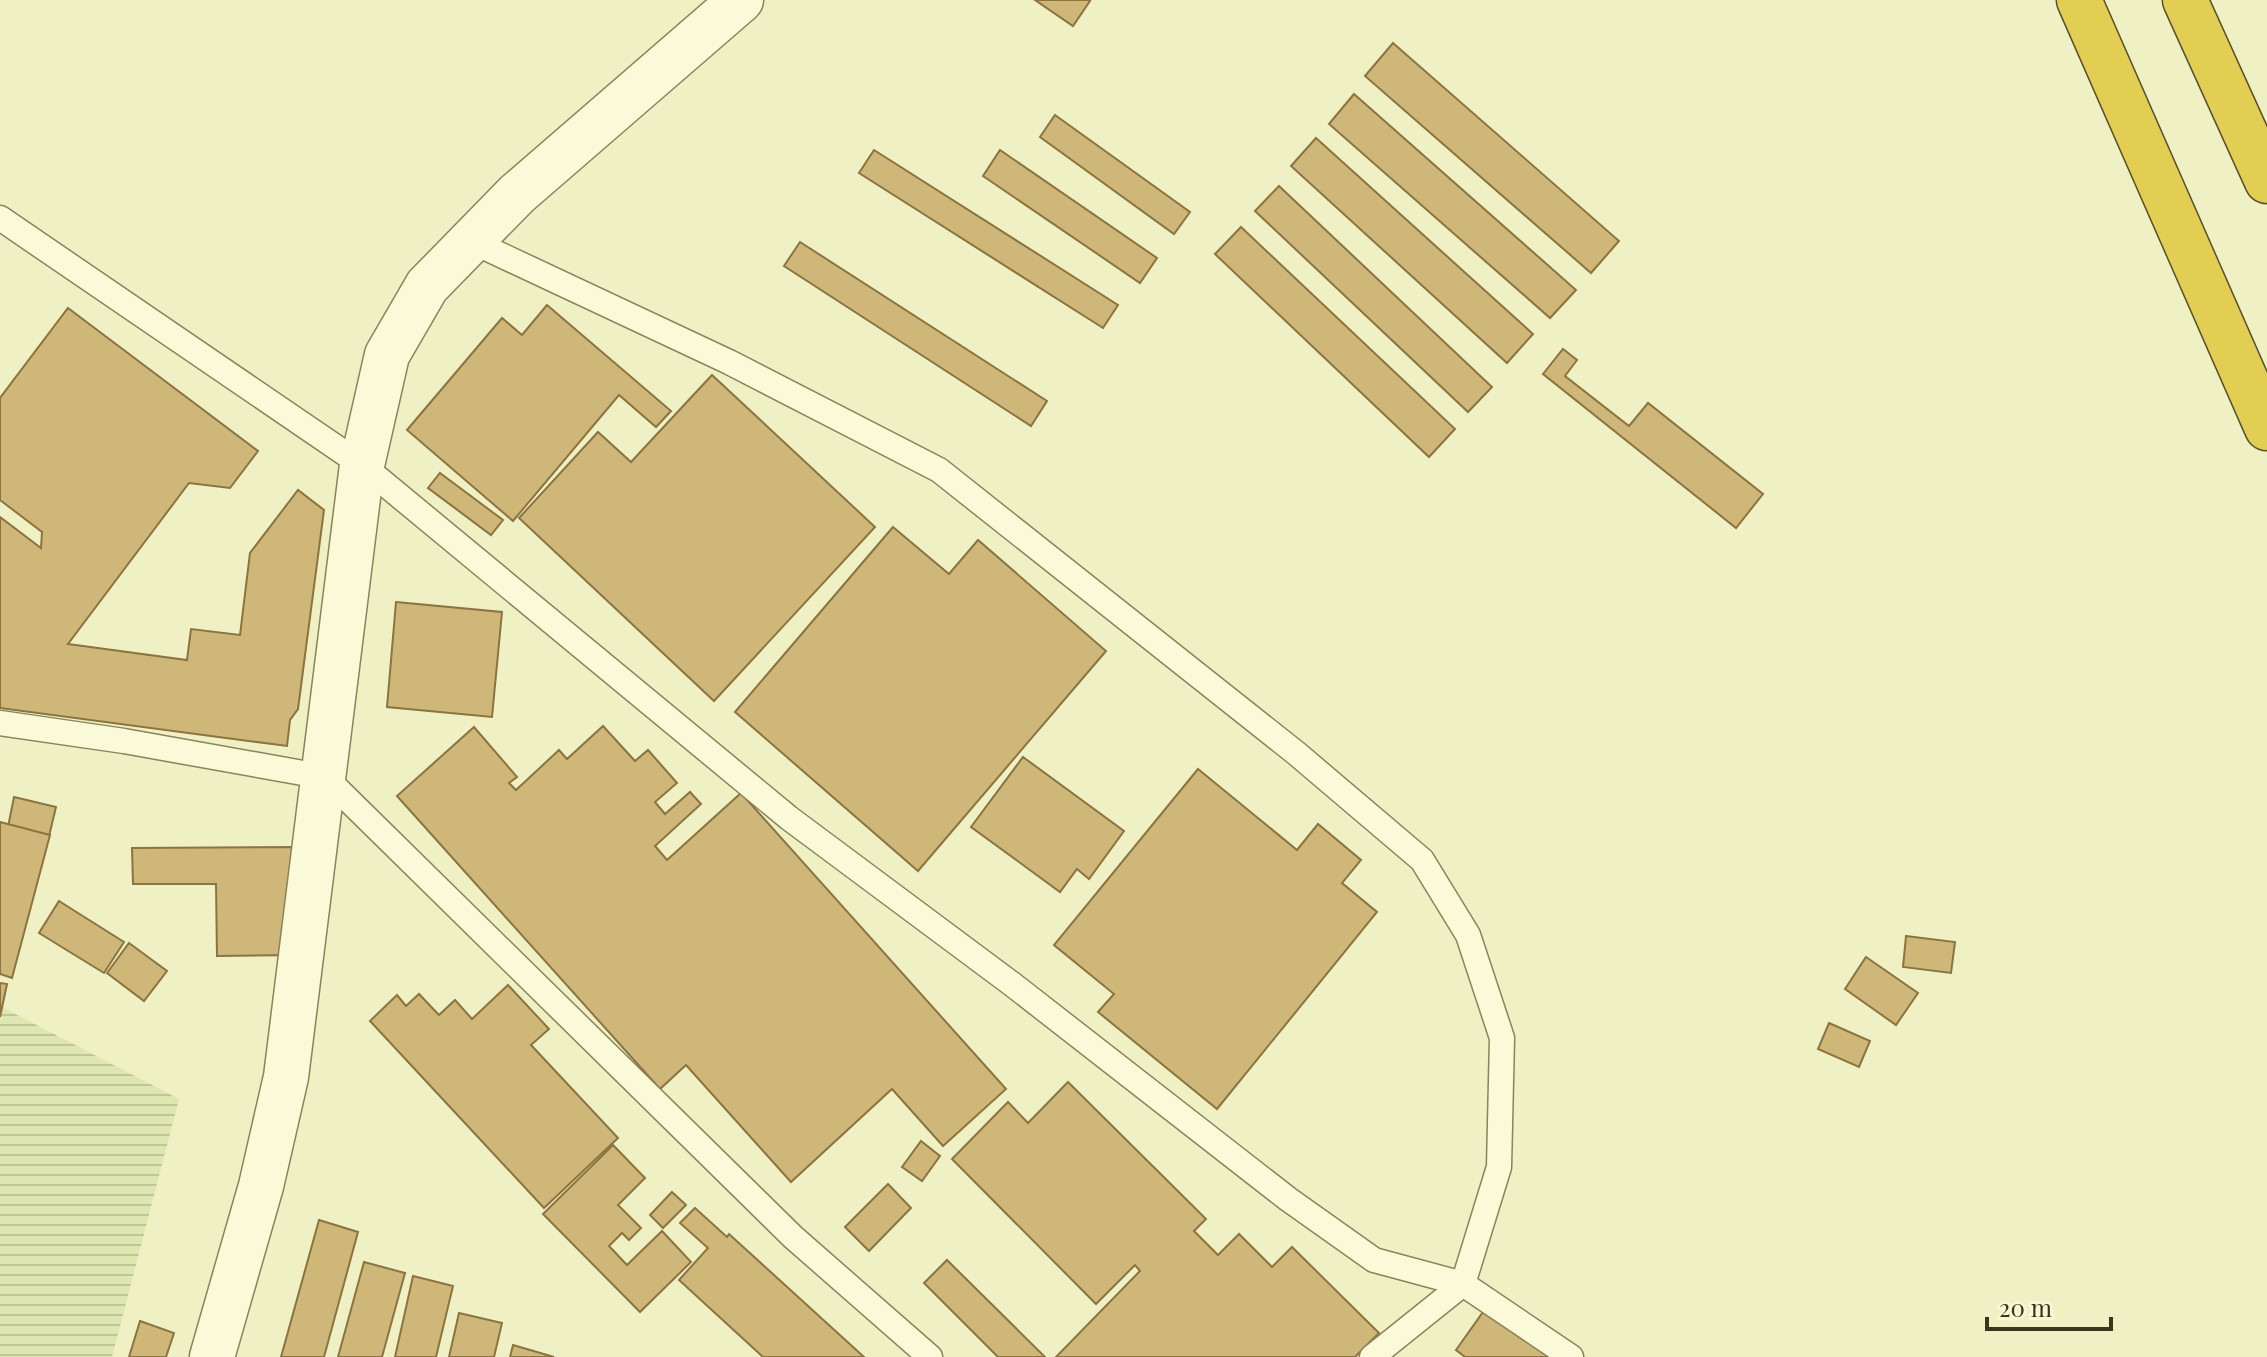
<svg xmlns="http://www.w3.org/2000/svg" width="2267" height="1357" viewBox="0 0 2267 1357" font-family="'Playfair Display',serif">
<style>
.farmland{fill:url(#farmland-rules)}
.building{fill:#cfb779;stroke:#8b743f;stroke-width:2}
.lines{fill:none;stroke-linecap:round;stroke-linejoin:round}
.lane-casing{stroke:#8b835a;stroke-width:27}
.street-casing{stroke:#8b835a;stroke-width:47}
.highway-casing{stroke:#594f2e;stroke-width:47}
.lane{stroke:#fafad8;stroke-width:24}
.street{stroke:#fafad8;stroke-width:44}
.highway{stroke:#e1ce53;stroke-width:44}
</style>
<defs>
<pattern id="farmland-rules" width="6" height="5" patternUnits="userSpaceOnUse" patternTransform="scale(2)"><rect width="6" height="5" fill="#dee6b1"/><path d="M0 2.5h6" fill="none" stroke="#bfc698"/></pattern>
</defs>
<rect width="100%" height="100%" fill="#eff0c4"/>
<polygon class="farmland" points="0,1006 179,1099 112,1357 0,1357"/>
<g class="building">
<polygon points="1035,0 1088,0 1090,1 1073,26"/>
<polygon points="1393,43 1619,241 1591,273 1365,76"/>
<polygon points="1354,94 1576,290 1550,318 1329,124"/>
<polygon points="1055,115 1190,212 1174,234 1040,137"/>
<polygon points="1316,138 1533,334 1507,363 1291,166"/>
<polygon points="874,150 1118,305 1103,328 859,173"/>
<polygon points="1000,150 1157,258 1140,283 983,176"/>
<polygon points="1279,186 1492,387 1468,412 1255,211"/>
<polygon points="1241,227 1455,429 1429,457 1215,254"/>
<polygon points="800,242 1047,401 1031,426 784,266"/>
<polygon points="547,305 671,411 656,427 619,395 513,521 407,430 502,318 522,335"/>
<polygon points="68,308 258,451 230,488 189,483 68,644 187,660 191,629 240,635 250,553 298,490 324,510 298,709 290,720 287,746 0,708 0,517 41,548 42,532 0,500 0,398"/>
<polygon points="1563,349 1577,360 1565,376 1629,426 1648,403 1763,494 1736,528 1543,374"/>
<polygon points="712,375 875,527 714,701 519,518 598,432 631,462"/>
<polygon points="440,473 503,520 491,535 428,488"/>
<polygon points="893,527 949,574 978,540 1106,651 918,871 735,712"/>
<polygon points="396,602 502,612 492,717 387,707"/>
<polygon points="603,726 635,761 648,750 677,783 655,802 665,814 690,792 701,804 655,846 667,860 741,793 1006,1089 943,1146 892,1089 791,1182 686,1065 660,1089 397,796 474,727 517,777 509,783 516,790 559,750 567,759"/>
<polygon points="1023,757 1124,831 1089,879 1077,869 1060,892 971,827"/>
<polygon points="1198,769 1297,850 1318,824 1361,860 1342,883 1377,912 1217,1109 1098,1012 1114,994 1054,945"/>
<polygon points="14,797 56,807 49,836 8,827"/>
<polygon points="0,822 50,835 12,978 0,974"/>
<polygon points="296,847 297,955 217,956 216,884 133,884 132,848"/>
<polygon points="59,901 124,942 104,973 39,933"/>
<polygon points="1906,936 1955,942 1951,973 1903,967"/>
<polygon points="129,943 167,971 144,1001 107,973"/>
<polygon points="1866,957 1918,993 1896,1025 1845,989"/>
<polygon points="0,983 7,984 0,1017"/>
<polygon points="508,985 549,1029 531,1045 618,1138 544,1208 370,1021 397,995 406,1006 419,994 439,1015 455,1000 472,1019"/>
<polygon points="1829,1023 1870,1041 1859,1067 1818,1049"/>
<polygon points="1068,1082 1206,1219 1194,1231 1218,1255 1239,1234 1272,1267 1292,1247 1379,1333 1355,1357 1056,1357 1140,1271 1135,1265 1096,1304 952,1159 1008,1102 1028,1123"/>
<polygon points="921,1141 940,1156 922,1181 902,1167"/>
<polygon points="613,1145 645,1178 618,1205 641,1228 629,1240 622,1233 609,1246 627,1265 662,1231 691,1262 640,1312 543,1214"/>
<polygon points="888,1184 911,1208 869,1251 845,1227"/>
<polygon points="672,1192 686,1205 663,1228 650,1215"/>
<polygon points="695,1208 727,1237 729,1234 864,1357 763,1357 679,1280 708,1248 680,1223"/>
<polygon points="319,1220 358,1232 324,1357 281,1357"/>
<polygon points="947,1260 1045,1357 998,1357 924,1283"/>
<polygon points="364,1262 405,1273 382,1357 338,1357"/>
<polygon points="413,1276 453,1286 436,1357 395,1357"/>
<polygon points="1488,1305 1559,1357 1465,1357 1456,1350"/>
<polygon points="459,1313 502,1323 494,1357 449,1357"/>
<polygon points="140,1321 174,1333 166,1357 129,1357"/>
<polygon points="513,1345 554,1357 510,1357"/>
</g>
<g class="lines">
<g class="lane-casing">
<g id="lane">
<polyline points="0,218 362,465 789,818 1012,984 1288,1199 1374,1260 1463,1284 1571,1357"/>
<polyline points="471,241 729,362 939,470 1296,753 1422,860 1468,935 1502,1038 1499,1167 1463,1284 1372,1357"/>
<polyline points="0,723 124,741 325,777 793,1237 930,1357"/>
</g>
</g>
<g class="street-casing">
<polyline id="street" points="212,1357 261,1186 286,1077 362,465 387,355 427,286 517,194 741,0"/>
</g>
<g class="highway-casing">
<g id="highway">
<polyline points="2079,0 2267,428"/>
<polyline points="2185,0 2267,181"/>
</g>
</g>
<use href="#lane" class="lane"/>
<use href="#street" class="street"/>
<use href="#highway" class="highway"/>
</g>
<path d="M1987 1317v12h124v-12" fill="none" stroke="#3b351e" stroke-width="4"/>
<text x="1999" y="1317" font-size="24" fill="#3b351e" stroke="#f6f7d4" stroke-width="6" paint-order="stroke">20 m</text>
</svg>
